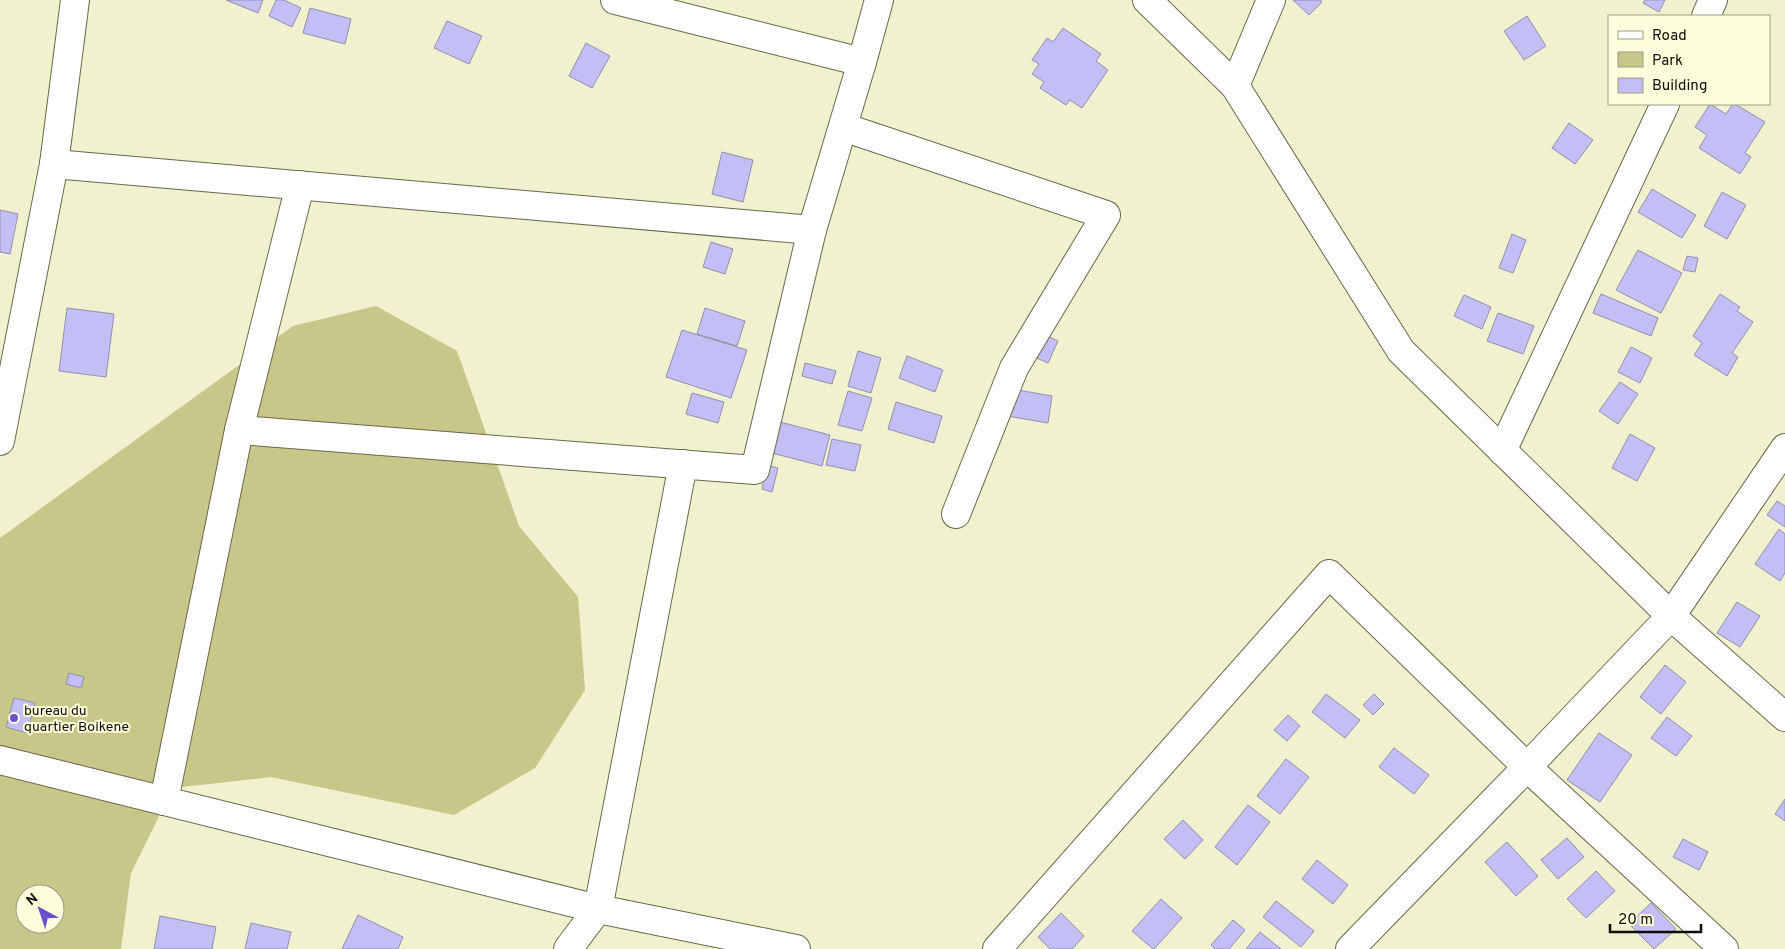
<svg xmlns="http://www.w3.org/2000/svg" width="1785" height="949" viewBox="0 0 1785 949" font-family="Overpass,sans-serif">
<style>
.green{fill:#c8c688;fill-rule:evenodd}
.building{fill:#c3bff6;stroke:#9190ad}
.lines{fill:none;stroke-linecap:round;stroke-linejoin:round}
.street-casing{stroke:#69684b;stroke-width:30}
.secondary-casing{stroke:#69684b;stroke-width:30}
.street{stroke:#fff;stroke-width:28}
.secondary{stroke:#fff;stroke-width:28}
.poi-dot{fill:#6951ca;stroke:#fefddc;stroke-width:2}
.labels{text-anchor:middle;stroke-width:4;stroke-linejoin:round;paint-order:stroke}
.poi-label{font-size:14px;fill:#0e0d04;stroke:#fefddc;text-anchor:start}
</style>
<rect width="100%" height="100%" fill="#f1f0cf"/>
<path class="green" d="M376,306L457,351L519,526L578,597L585,690L535,768L454,815L271,777L173,788L131,873L121,949H0V538L293,326ZM25,894H55V924H25Z"/>
<g class="building">
<polygon points="226,0 263,0 258,13"/>
<polygon points="276,0 284,0 301,8 292,27 269,16"/>
<polygon points="1293,0 1320,0 1322,2 1309,15"/>
<polygon points="1645,0 1665,0 1659,12 1643,3"/>
<polygon points="310,8 351,19 345,44 303,33"/>
<polygon points="1527,16 1546,46 1524,60 1504,31"/>
<polygon points="447,21 482,36 469,64 434,48"/>
<polygon points="1063,28 1101,54 1096,61 1108,70 1082,108 1070,100 1066,105 1040,88 1044,82 1032,74 1039,64 1032,60 1047,38 1053,42"/>
<polygon points="586,43 610,56 592,88 569,76"/>
<polygon points="1710,104 1726,114 1733,104 1735,104 1765,122 1745,153 1751,157 1740,174 1699,148 1707,135 1695,127"/>
<polygon points="1569,123 1593,140 1575,164 1552,148"/>
<polygon points="722,152 753,160 743,202 712,194"/>
<polygon points="1652,189 1696,215 1682,238 1638,212"/>
<polygon points="1722,192 1746,205 1727,239 1704,226"/>
<polygon points="0,210 18,214 10,254 0,252"/>
<polygon points="1512,234 1526,240 1513,273 1499,268"/>
<polygon points="711,242 733,249 725,274 703,267"/>
<polygon points="1638,250 1682,273 1661,313 1616,290"/>
<polygon points="1687,256 1698,258 1695,272 1683,270"/>
<polygon points="1601,294 1658,318 1651,336 1593,313"/>
<polygon points="1720,294 1740,307 1737,311 1753,322 1732,353 1738,357 1727,376 1694,355 1702,343 1693,336"/>
<polygon points="1464,295 1491,307 1482,329 1454,316"/>
<polygon points="67,308 114,314 106,377 59,371"/>
<polygon points="705,308 745,321 737,346 697,334"/>
<polygon points="1498,313 1534,326 1523,354 1487,341"/>
<polygon points="1027,326 1058,341 1048,363 1016,349"/>
<polygon points="682,330 747,350 731,398 666,377"/>
<polygon points="1631,347 1652,358 1640,383 1618,372"/>
<polygon points="858,351 881,358 871,393 848,386"/>
<polygon points="907,356 943,370 935,392 899,378"/>
<polygon points="805,363 836,371 832,384 802,376"/>
<polygon points="1620,382 1638,394 1618,424 1599,411"/>
<polygon points="1012,389 1052,396 1048,423 1007,416"/>
<polygon points="848,391 872,398 862,431 838,425"/>
<polygon points="692,393 724,402 718,423 686,414"/>
<polygon points="896,402 942,416 934,443 888,429"/>
<polygon points="780,422 830,435 822,466 772,453"/>
<polygon points="1630,434 1655,448 1637,481 1612,468"/>
<polygon points="832,439 861,445 855,471 826,465"/>
<polygon points="767,465 778,468 772,492 762,489"/>
<polygon points="1777,501 1785,506 1785,527 1767,515"/>
<polygon points="1779,529 1785,534 1785,573 1780,581 1755,564"/>
<polygon points="1737,602 1760,616 1740,647 1717,633"/>
<polygon points="1665,665 1686,682 1661,714 1640,697"/>
<polygon points="69,673 84,677 81,688 66,684"/>
<polygon points="1326,694 1360,720 1345,738 1312,712"/>
<polygon points="1374,694 1384,704 1373,715 1363,705"/>
<polygon points="14,698 35,703 27,733 6,727"/>
<polygon points="1288,715 1300,726 1287,741 1274,730"/>
<polygon points="1667,717 1692,736 1676,756 1651,738"/>
<polygon points="1599,733 1632,755 1600,802 1567,780"/>
<polygon points="1394,748 1429,775 1414,794 1379,767"/>
<polygon points="1286,759 1309,777 1280,814 1257,796"/>
<polygon points="1785,799 1785,821 1775,814"/>
<polygon points="1248,805 1270,822 1237,865 1215,847"/>
<polygon points="1183,820 1203,840 1185,859 1164,839"/>
<polygon points="1567,838 1584,857 1558,879 1541,860"/>
<polygon points="1683,839 1708,852 1699,870 1673,857"/>
<polygon points="1507,842 1538,876 1516,896 1485,862"/>
<polygon points="1317,860 1348,885 1333,904 1302,879"/>
<polygon points="1596,871 1615,891 1586,918 1567,899"/>
<polygon points="1161,899 1182,918 1154,949 1153,949 1132,931"/>
<polygon points="1276,901 1314,931 1301,947 1263,917"/>
<polygon points="1651,903 1676,929 1654,949 1629,924"/>
<polygon points="1061,913 1084,936 1072,949 1050,949 1038,937"/>
<polygon points="358,915 403,937 398,949 342,949"/>
<polygon points="160,916 216,927 212,949 154,949"/>
<polygon points="1233,920 1245,930 1229,949 1215,949 1211,945"/>
<polygon points="251,923 291,932 287,949 245,949"/>
<polygon points="1260,932 1281,949 1246,949"/>
</g>
<g class="lines">
<g class="street-casing">
<g id="street">
<polyline points="615,0 862,62"/>
<polyline points="1147,0 1235,86 1401,351 1671,616 1785,717"/>
<polyline points="1706,16 1713,0"/>
<polyline points="1235,86 1271,0"/>
<polyline points="843,127 1106,215 1014,368 956,514"/>
<polyline points="54,164 812,230"/>
<polyline points="239,430 755,470 812,230 862,62 879,0"/>
<polyline points="0,441 54,164 75,0"/>
<polyline points="1502,451 1665,104"/>
<polyline points="164,801 239,430 300,185"/>
<polyline points="568,949 598,909 683,464"/>
<polyline points="997,949 1329,574 1527,767 1724,949"/>
<polyline points="1350,949 1527,767 1671,616 1785,448"/>
</g>
</g>
<g class="secondary-casing">
<polyline id="secondary" points="0,760 598,909 796,949"/>
</g>
<use href="#street" class="street"/>
<use href="#secondary" class="secondary"/>
</g>
<circle class="poi-dot" cx="14" cy="718" r="5"/>
<g class="labels">
<g class="poi-label">
<text x="24" y="715">bureau du<tspan x="24" dy="16">quartier Boikene</tspan></text>
</g>
</g>
<rect x="1608" y="15" width="162" height="90" fill="#fefddc" stroke="#9e9d86"/>
<rect x="1618" y="31" width="25" height="8" fill="#ffffff" stroke="#9e9d86"/>
<text x="1652" y="40" font-size="15" fill="#0e0d04">Road</text>
<rect x="1618" y="52" width="25" height="15" fill="#c8c688" stroke="#9e9d86"/>
<text x="1652" y="65" font-size="15" fill="#0e0d04">Park</text>
<rect x="1618" y="78" width="25" height="15" fill="#c3bff6" stroke="#9e9d86"/>
<text x="1652" y="90" font-size="15" fill="#0e0d04">Building</text>
<g transform="translate(40 909) rotate(320)"><circle r="24" fill="#fefddc" stroke="#9e9d86"/>
<path d="M0-4L9 19L0 12L-9 19Z" fill="#6951ca"/>
<text y="-8" font-size="14" font-weight="bold" text-anchor="middle" fill="#0e0d04">N</text>
</g>
<path d="M1610 924v8h91v-8" fill="none" stroke="#0e0d04" stroke-width="2.5"/>
<text x="1618" y="924" font-size="15" fill="#0e0d04" stroke="#fefddc" stroke-width="4" paint-order="stroke">20 m</text>
</svg>
